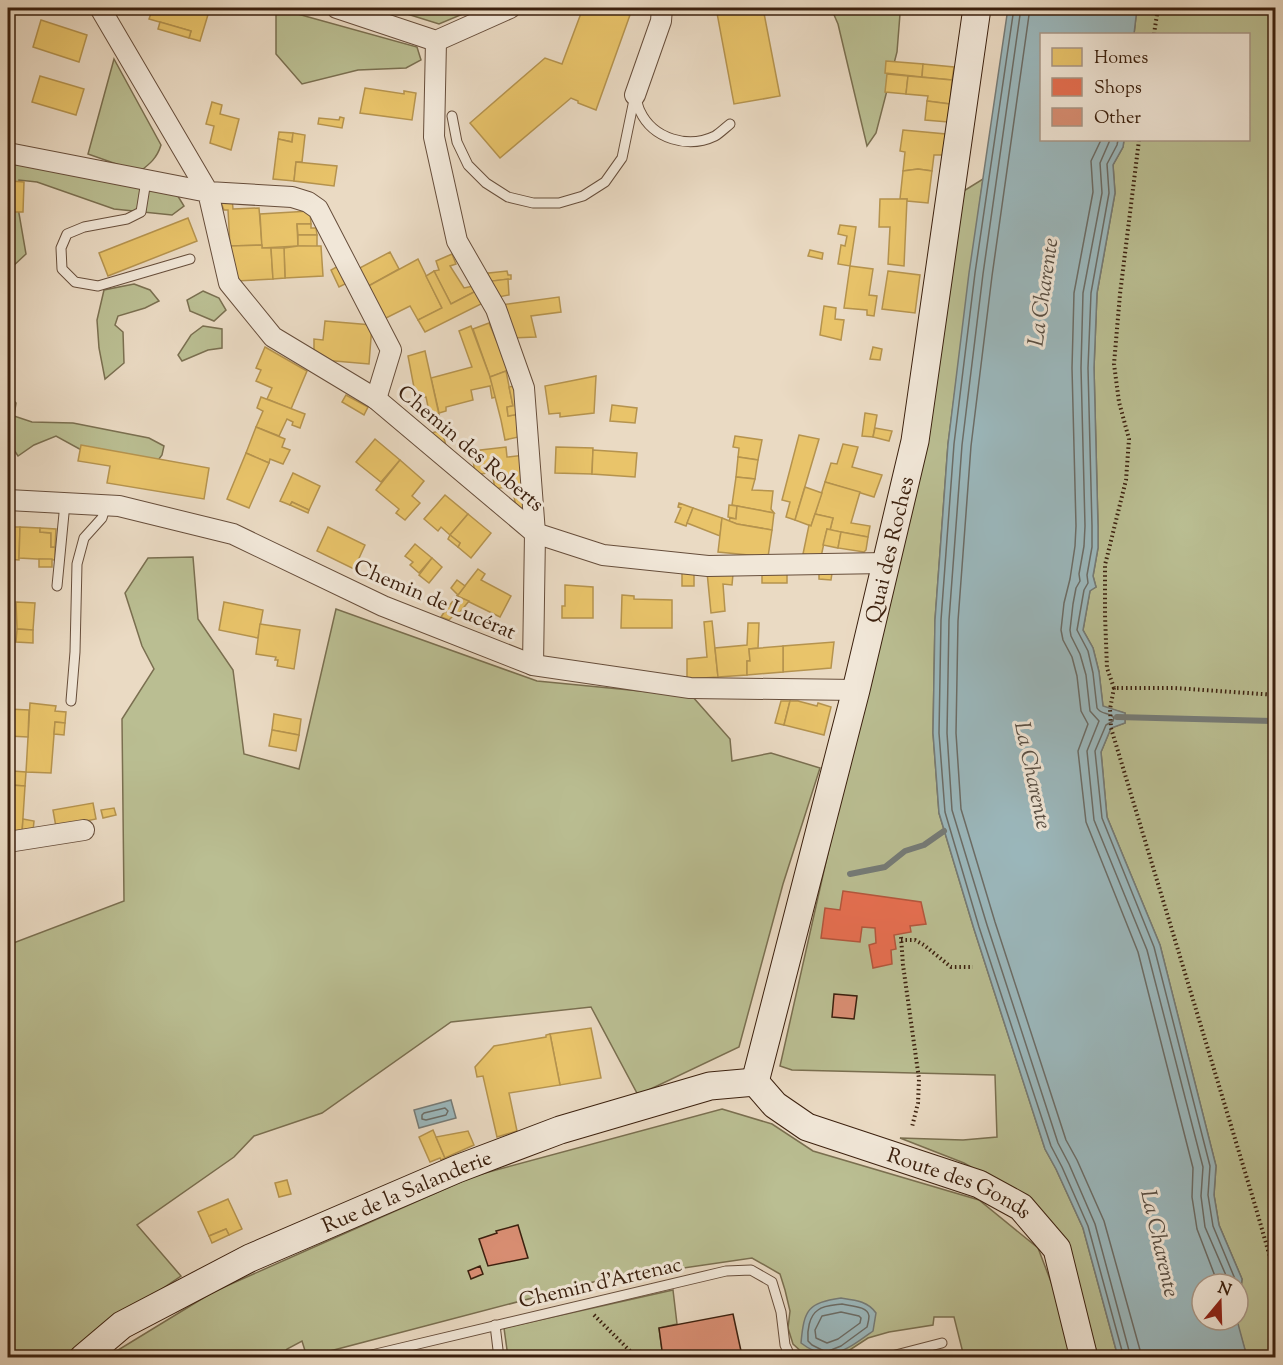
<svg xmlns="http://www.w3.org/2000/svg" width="1283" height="1365" viewBox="0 0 1283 1365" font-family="'Sorts Mill Goudy',serif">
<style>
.green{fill:#babe92;stroke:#7a6f50;stroke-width:1.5}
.water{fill:#9bb8bd;stroke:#757b77;stroke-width:1.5}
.homes{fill:#e9c46a;stroke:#b5934e;stroke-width:1.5}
.shops{fill:#e76f51;stroke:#b3573d;stroke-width:1.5}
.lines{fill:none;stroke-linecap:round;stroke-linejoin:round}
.shore{stroke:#6b6c66;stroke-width:1.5}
.stream{stroke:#757b77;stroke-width:6}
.building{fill:#d98e73;stroke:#3b200e;stroke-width:1.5}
.lane-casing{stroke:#674e3b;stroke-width:11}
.street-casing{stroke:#674e3b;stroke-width:22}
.secondary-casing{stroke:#3b200e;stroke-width:29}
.path{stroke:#3b200e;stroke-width:4;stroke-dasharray:1.5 3;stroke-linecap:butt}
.lane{stroke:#f1e7d8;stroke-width:9}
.street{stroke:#f1e7d8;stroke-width:20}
.secondary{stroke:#f1e7d8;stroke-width:27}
.labels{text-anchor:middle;stroke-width:6;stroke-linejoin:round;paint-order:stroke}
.street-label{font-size:21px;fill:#3b200e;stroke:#f1e7d8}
.water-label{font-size:22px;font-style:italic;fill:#584e43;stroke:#f1e7d8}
</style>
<rect width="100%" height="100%" fill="#eadac3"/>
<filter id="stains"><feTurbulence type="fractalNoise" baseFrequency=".00333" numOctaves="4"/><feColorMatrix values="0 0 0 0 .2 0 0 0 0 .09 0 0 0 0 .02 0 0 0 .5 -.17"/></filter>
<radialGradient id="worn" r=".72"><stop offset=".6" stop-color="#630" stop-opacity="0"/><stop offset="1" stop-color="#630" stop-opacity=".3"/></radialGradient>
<g class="green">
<polygon points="276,8 417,47 421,60 406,68 358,70 302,84 276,54"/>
<polygon points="388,8 477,8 439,24"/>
<polygon points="831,8 898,8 900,14 897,52 876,133 867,146 838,24"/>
<polygon points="1137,8 1275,8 1275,1357 1247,1357 1237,1323 1242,1279 1219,1225 1214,1195 1216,1166 1160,945 1107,817 1101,752 1111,728 1125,723 1125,713 1103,707 1099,672 1093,648 1083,630 1090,590 1096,587 1093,576 1098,548 1098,526 1094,368 1097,293 1115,193 1113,165 1123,147 1124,140 1248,140 1248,34 1134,34"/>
<path d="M114,59L161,145C157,158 150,164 139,172L88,154Z"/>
<polygon points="8,158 176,193 184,206 172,215 114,209 37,182 19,180 17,202 26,254 11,268 9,308 8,311"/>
<polygon points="983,179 948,444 935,620 933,733 939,813 974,929 1045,1149 1056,1169 1083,1228 1118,1357 1098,1357 1075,1277 1023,1196 964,1163 900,1138 963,1140 997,1137 995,1075 792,1070 780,1066 862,702 962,192"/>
<polygon points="134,284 150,290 159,301 145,308 118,316 115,325 123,332 124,363 105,379 99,348 97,320 104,290"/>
<polygon points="203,291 219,298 226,310 214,321 190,311 187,300"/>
<polygon points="203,326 222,329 222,348 208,350 182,361 178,355 191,335"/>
<polygon points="8,395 16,403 14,416 32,422 73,423 149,438 164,446 162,455 152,468 85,452 56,436 34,445 18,456 8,441"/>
<polygon points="193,557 198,619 233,670 244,754 299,769 336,609 537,681 692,696 730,739 732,761 771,753 820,768 783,884 739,1047 638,1095 591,1007 451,1022 322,1113 254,1136 234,1157 137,1225 181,1276 61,1357 8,1358 8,945 124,901 122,719 154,669 142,646 125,593 148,558"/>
<polygon points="722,1109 772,1124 813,1151 979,1200 1038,1248 1056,1295 1072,1357 964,1357 954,1317 934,1317 933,1325 889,1332 868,1338 839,1357 814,1357 803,1353 793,1344 788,1328 790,1311 785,1290 780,1274 752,1258 601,1280 307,1357 302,1341 287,1349 281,1357 105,1358 213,1292 474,1176"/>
<polygon points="673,1290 677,1324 659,1328 663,1357 508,1357 504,1328"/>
</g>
<g class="water">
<polygon points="1008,8 1137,8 1134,34 1042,34 1042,140 1124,140 1123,147 1113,165 1115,193 1097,293 1094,368 1098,526 1098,548 1093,576 1096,587 1090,591 1083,630 1093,648 1099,672 1103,706 1125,713 1125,723 1111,728 1101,752 1107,817 1160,945 1216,1166 1214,1195 1219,1225 1242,1279 1238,1314 1238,1284 1202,1284 1202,1320 1237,1320 1247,1357 1118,1357 1083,1228 1056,1169 1045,1149 974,929 939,813 933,733 935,620 948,444 969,273"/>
<polygon points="451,1100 456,1118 419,1128 414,1110"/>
<path d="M841,1298C855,1300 868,1301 876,1313L873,1331C848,1349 829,1365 801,1343C804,1309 808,1303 841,1298Z"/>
</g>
<g class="homes">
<polygon points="153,8 210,8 200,41 189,38 191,31 149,19"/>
<polygon points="583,8 609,8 630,15 596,110 578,103 578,101 571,98 500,158 470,123 545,58 562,64"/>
<polygon points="695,8 763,8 780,96 734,104 717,13"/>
<polygon points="8,9 13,11 8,29"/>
<polygon points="41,20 87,35 79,62 33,47"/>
<polygon points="160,22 191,31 189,38 158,29"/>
<polygon points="886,61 923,64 922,77 885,73"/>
<polygon points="923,64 954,67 952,80 922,77"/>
<polygon points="8,65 14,67 8,91"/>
<polygon points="887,74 908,76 906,94 885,92"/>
<polygon points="40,76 84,89 76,115 32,102"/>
<polygon points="908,76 952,80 950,104 927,101 928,96 906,94"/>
<polygon points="365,88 404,94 404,91 416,93 412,120 360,113"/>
<polygon points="927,101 950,104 948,122 925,120"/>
<polygon points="212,102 222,105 220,114 239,119 231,150 210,143 214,126 206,124"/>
<polygon points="340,117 344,118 342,128 318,124 319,118 339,120"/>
<polygon points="903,130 946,134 943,155 934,155 932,171 918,169 903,171 905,152 900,151"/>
<polygon points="279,132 293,133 292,142 278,139"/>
<polygon points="293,133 305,135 302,162 296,162 294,181 273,179 278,139 292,142"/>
<polygon points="296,162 337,166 334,186 294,181"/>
<polygon points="918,169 932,171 928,203 907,201 907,199 900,199 903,171"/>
<polygon points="11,181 24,182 23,212 10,212"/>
<polygon points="219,198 232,198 233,209 259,208 262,245 230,246 228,210 224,210"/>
<polygon points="880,199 907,199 904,266 888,264 890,227 879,227"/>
<polygon points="310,211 311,224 297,224 298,246 262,248 260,214"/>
<polygon points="188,218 197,241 108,276 99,253"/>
<polygon points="297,224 311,224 311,228 316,228 317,235 298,235"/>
<polygon points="840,225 856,227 850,266 838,264 841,245 845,246 847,236 838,234"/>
<polygon points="298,235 317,235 317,247 298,246"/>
<polygon points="262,245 262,248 271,248 273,279 236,281 230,246"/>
<polygon points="298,246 321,246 323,276 285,278 284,248"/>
<polygon points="271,248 284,248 285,278 273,279"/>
<polygon points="810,250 823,253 822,259 808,256"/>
<polygon points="390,252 399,269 363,289 354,271"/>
<polygon points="452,254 456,264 450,266 464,288 473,286 476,291 451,304 434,271 439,270 436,261"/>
<polygon points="418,259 442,308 418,320 410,306 382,320 363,289"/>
<polygon points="340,265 349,282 339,287 331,270"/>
<polygon points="850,266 873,269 869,295 877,296 874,316 867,315 867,310 844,308"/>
<polygon points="434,271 451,304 476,291 483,303 425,332 418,320 442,308 426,276"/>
<polygon points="507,271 508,275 511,275 511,279 484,282 480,274"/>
<polygon points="888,271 920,275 915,313 882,309"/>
<polygon points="508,279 509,295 493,298 484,282"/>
<polygon points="559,297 561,312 531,316 536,337 511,338 500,305"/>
<polygon points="824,306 836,308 835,319 844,320 841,340 820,335"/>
<polygon points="325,321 372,325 369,364 323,360 314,355 314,339 323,340"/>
<polygon points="489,323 509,370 490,377 473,329"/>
<polygon points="471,326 490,377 496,397 492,398 490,386 471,390 473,400 446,407 446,411 439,413 431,378 472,367 459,331"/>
<polygon points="265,347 307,371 291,409 267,399 272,388 256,381 261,370 256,368"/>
<polygon points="873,347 882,349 880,360 870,359"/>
<polygon points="425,351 440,419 431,421 426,397 416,398 408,356"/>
<polygon points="506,371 513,406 507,407 508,416 520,414 523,436 505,440 501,420 490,377"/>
<polygon points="596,376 594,413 560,417 560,413 549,414 545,386"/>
<polygon points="514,386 520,414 508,416 507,407 513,406 509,387"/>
<polygon points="346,395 368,407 364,415 342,402"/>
<polygon points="261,397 305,414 300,428 292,425 293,422 287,419 279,436 256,427 263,411 257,408"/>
<polygon points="612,405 637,408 635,423 610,421"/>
<polygon points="865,413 877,415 873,437 862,436"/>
<polygon points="256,427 285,439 282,447 290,450 283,464 270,459 269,463 246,453"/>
<polygon points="875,428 892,431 889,441 873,437"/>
<polygon points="442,430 447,450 428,434"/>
<polygon points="799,435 819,439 795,520 786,517 790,502 782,500"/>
<polygon points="735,436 762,440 758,460 738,457 739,448 733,447"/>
<polygon points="375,439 400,460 381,482 356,462"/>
<polygon points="843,444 858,447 852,467 882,475 874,497 825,482 831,463 837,464"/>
<polygon points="81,445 209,468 204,499 107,483 110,466 78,461"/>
<polygon points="506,447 507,457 525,455 532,510 516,507 512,486 495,489 492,472 475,475 472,451"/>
<polygon points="556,447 593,448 592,474 555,473"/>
<polygon points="593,450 637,453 635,477 592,474"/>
<polygon points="246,453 269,463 249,508 227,499"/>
<polygon points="738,457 758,460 755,479 736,477"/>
<polygon points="400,460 424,481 412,496 420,503 405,520 396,513 399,509 376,490"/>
<polygon points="293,473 320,486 309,510 292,502 290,505 280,501"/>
<polygon points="736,477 755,479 752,490 773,491 771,509 774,513 732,505"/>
<polygon points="825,482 860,492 851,523 870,526 868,537 830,530 833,518 815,514"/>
<polygon points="805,487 822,493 811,526 795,520"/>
<polygon points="445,495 468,514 450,535 441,527 438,531 424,519"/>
<polygon points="292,502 309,510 308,513 290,505"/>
<polygon points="679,503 693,508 686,526 675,522 681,508 678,507"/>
<polygon points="729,505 737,506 736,519 728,517"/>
<polygon points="737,506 774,513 772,530 737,524 729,521 730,518 736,519"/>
<polygon points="693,508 722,518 720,536 687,523"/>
<polygon points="468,514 491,533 471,558 458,547 460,543 450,535"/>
<polygon points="815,514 833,518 830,530 827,529 821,557 803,554 809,525 811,526"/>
<polygon points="722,518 737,524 772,530 768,557 718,552"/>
<polygon points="8,527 20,527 19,560 8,559"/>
<polygon points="20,527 40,528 40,532 51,533 51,547 55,547 55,560 19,558"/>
<polygon points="328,527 365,545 354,569 317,551"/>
<polygon points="40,528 56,529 55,547 51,547 51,533 40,532"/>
<polygon points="827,529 841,532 838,548 823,545"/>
<polygon points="841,532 868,537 866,550 864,552 838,548"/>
<polygon points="450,535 460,543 458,547 448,539"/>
<polygon points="415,544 432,558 419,573 410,565 413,562 405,556"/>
<polygon points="432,558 442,567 429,583 419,575"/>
<rect x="39" y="559" width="13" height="8"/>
<polygon points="478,569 485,574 481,580 511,596 500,617 457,596"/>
<rect x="682" y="571" width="12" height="15"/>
<polygon points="762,571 787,572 787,583 762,583"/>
<polygon points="707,572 733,574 732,585 723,584 725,611 711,613"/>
<polygon points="819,573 832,573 831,580 819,579"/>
<polygon points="457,580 465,586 458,595 451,588"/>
<polygon points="565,585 593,587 593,618 562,618 562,606 565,606"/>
<polygon points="622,595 634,596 634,599 672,600 672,628 621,628"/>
<polygon points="457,596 469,601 456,617 445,611"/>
<polygon points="16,602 35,603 33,630 17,629"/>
<polygon points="224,602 263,610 258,638 219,630"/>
<polygon points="445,611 454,615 449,620 441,617"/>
<polygon points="712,621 718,677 687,679 687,659 707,657 704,622"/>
<polygon points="748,623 759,623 758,648 749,649 750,661 747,661 747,675 718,677 715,648 747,645"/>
<polygon points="260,624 300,630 294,669 277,666 278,660 275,660 276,657 256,654"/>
<polygon points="17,629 33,630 33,643 16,642"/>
<polygon points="834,642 831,668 783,672 783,646"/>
<polygon points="783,646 783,672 747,675 747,661 750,661 749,649"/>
<polygon points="781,701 790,701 784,725 775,723"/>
<polygon points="790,701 798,701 817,706 818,703 831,707 824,735 784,725"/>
<polygon points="30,703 56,706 55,711 66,712 65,723 55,722 51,773 26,772"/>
<polygon points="8,709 29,710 28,737 8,736"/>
<polygon points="274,714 301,719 299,735 272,730"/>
<polygon points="55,722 65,723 64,735 54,734"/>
<polygon points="272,730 299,735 296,751 269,746"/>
<polygon points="12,771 26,772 25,786 10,785"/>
<polygon points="10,785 25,786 22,833 8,835"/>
<polygon points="93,803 96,819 56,827 53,810"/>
<polygon points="114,808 116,815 103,818 101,810"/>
<polygon points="23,819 34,821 33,831 22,833"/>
<polygon points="591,1028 601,1078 560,1085 550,1034"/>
<polygon points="550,1034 560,1085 509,1093 517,1131 497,1137 483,1076 477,1077 475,1067 494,1046 546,1037 546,1035"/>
<polygon points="433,1130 445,1158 441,1160 440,1158 430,1162 419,1137"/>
<polygon points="468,1131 474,1145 445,1158 436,1137"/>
<polygon points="287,1180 291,1194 279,1197 275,1183"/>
<polygon points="228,1199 242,1229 229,1235 226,1229 209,1236 198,1212"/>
<polygon points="226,1229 229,1235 212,1243 209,1236"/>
</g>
<polygon class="shops" points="843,891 921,902 926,924 910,926 911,932 894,935 896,949 891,950 892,964 873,968 869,945 876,943 875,928 862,927 860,942 821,938 825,908 840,910"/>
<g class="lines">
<g class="shore">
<polyline points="1014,8 975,273 954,444 941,620 939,733 945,812 979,927 1051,1146 1062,1167 1088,1226 1124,1358"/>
<polyline points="1021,8 983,274 962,445 949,620 947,733 952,810 987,925 1058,1143 1069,1164 1095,1224 1131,1358"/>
<polyline points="1030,8 992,276 971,446 958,621 956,733 961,809 995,922 1066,1140 1077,1160 1104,1221 1140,1350 1140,1358"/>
<polyline points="1101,140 1091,161 1093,192 1074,293 1072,368 1076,526 1075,546 1070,579 1064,603 1061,630 1063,640 1072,657 1077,676 1081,711 1088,724 1078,751 1086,822 1138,952 1193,1168 1192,1197 1197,1229 1218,1284"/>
<polyline points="1110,140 1100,163 1102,193 1083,293 1081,368 1085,526 1084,546 1079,574 1080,581 1076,588 1073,604 1070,630 1071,636 1080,654 1086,675 1090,711 1099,721 1087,751 1094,820 1147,950 1203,1167 1201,1196 1205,1227 1228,1280 1227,1284"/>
<path d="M1118,140L1117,145L1107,164L1109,193L1091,293L1088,368L1092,526V547L1087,575L1088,583L1084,590L1077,630L1088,651L1093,673L1097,708C1101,715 1110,712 1114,718L1113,721L1106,725L1095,751L1102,818L1154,947L1210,1166L1208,1195L1213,1226L1235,1279V1284"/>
<polygon points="445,1108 448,1111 446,1115 426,1120 422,1119 422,1115 424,1113"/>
<path d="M842,1304C850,1306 868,1306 869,1316C869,1320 868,1323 867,1327L841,1346L826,1352L812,1345L808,1341C807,1331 809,1316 818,1310C824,1305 835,1305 842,1304Z"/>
<polygon points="841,1312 859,1316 861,1318 860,1323 838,1339 827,1343 816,1338 815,1330 822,1316"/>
</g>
<g class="stream">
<polyline points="1117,717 1276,721"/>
<polyline points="850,874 885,867 905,851 924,845 944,831"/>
</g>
</g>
<g class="building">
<polygon points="834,994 857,996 854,1019 832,1017"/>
<polygon points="518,1225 528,1258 488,1266 479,1239 497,1233 496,1231"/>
<polygon points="480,1266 483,1274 471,1279 468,1271"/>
<polygon points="733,1314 741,1351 709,1358 663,1358 659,1328"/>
</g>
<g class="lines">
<g class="lane-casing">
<g id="lane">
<path d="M636,97C637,102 638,107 640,111C653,139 688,149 715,136C720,133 725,128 730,124"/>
<polyline points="452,116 457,142 468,165 486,183 508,197 533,203 559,203 583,196 605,182 622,158 635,95"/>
<polyline points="145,180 145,187 141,212 127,219 84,227 67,234 61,248 62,269 75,282 98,286 190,259"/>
<polyline points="57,586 65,503"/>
<polyline points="71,701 75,652 77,564 84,538 102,518 106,505"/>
<polyline points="495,1325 499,1358"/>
<polyline points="359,1358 726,1271 751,1270 772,1282 781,1312 785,1345 791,1358"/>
<polyline points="884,1358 942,1343"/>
</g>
</g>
<g class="street-casing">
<g id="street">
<polyline points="100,8 208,192 292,197 308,202 318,209 391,350 376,399"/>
<polyline points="337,8 436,41 510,8"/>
<polyline points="436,41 434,137 457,241 496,309 524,388 535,533 533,665"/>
<polyline points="635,95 661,21 662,8"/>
<polyline points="8,153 208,192 229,283 273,337 376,399 535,533 603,555 708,566 886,563"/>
<polyline points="8,500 119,506 233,534 383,606 533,665 690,688 856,690"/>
<polyline points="8,842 84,830"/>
</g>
</g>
<g class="secondary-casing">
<g id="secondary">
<path id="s1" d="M755,1082L856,690L915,441L977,8"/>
<path id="s2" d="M755,1082L775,1105L807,1127L979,1184L1021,1207L1057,1249L1084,1358"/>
<path id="s3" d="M83,1358L122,1325L250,1258L457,1169L560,1130L710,1086L755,1082"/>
</g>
</g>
<g class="path">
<polyline points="1154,34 1158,8"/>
<polyline points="1139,140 1120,294 1114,364 1119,402 1129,439 1126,480 1105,565 1105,615 1107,668 1114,688 1175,688 1276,695"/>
<polyline points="1114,688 1110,709 1111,728 1255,1205 1276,1278"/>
<polyline points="901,937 903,965 919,1079 918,1103 912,1127"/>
<polyline points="901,940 915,940 924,945 951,967 973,967"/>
<polyline points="594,1315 637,1358"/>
</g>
<use href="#lane" class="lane"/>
<use href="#street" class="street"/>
<use href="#secondary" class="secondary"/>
</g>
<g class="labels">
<g class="street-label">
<text transform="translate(471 448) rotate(40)" y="7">Chemin des Roberts</text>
<text dy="7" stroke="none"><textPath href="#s1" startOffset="549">Quai des Roches</textPath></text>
<text transform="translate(435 599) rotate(23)" y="7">Chemin de Lucérat</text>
<text dy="7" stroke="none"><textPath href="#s2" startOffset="232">Route des Gonds</textPath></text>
<text dy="7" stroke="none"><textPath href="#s3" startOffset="366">Rue de la Salanderie</textPath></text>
<text transform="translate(600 1282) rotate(-13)" y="7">Chemin d'Artenac</text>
</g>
<g class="water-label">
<text transform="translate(1042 292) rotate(-82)" y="8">La Charente</text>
<text transform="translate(1034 775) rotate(78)" y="8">La Charente</text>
<text transform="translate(1161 1243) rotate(77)" y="8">La Charente</text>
</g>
</g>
<rect width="1283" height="1365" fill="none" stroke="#eadac3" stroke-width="30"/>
<rect x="9" y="9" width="1265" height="1347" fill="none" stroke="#3b200e" stroke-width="3"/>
<rect x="15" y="15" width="1253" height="1335" fill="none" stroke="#3b200e" stroke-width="1.5"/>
<rect x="1040" y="33" width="210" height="108" fill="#f1e7d8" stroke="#a89787" stroke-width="1.5"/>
<rect x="1052" y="48" width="30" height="18" fill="#e9c46a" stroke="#a89787" stroke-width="1.5"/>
<text x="1094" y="63" font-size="18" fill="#3b200e">Homes</text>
<rect x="1052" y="78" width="30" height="18" fill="#e76f51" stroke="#a89787" stroke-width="1.5"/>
<text x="1094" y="93" font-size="18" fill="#3b200e">Shops</text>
<rect x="1052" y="108" width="30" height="18" fill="#d98e73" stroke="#a89787" stroke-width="1.5"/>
<text x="1094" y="123" font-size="18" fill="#3b200e">Other</text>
<g transform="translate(1220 1302) rotate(19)"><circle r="28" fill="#f1e7d8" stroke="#a89787" stroke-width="1.5"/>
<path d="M0-4.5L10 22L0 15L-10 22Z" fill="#8f2418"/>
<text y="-9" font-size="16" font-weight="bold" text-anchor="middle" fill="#3b200e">N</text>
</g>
<rect width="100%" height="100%" filter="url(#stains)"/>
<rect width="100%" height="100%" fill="url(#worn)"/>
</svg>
